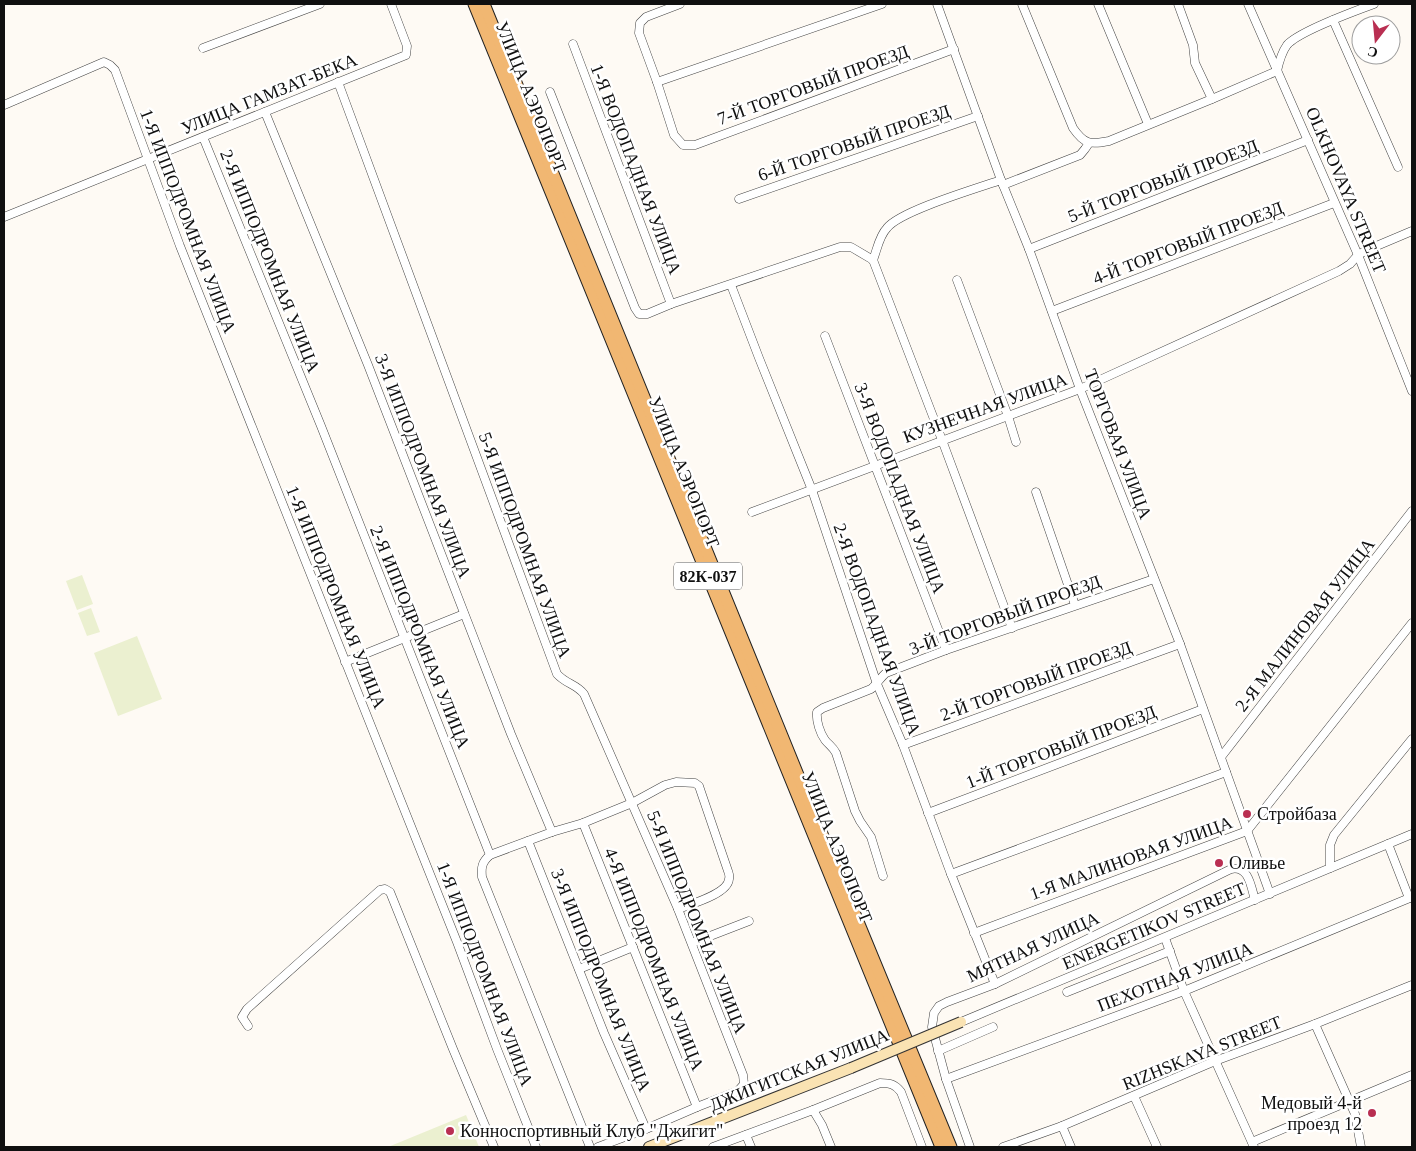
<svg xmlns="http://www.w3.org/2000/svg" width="1416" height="1151" viewBox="0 0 1416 1151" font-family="'Times New Roman',serif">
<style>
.pitch{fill:#ebf0d0}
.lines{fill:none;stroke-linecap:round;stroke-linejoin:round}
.street-casing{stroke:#434343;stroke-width:9}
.secondary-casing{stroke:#323232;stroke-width:12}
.primary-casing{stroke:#212121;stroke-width:13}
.street{stroke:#fff;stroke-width:8}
.secondary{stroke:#fae3b3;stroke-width:10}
.primary{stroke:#f1b772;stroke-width:11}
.secondary-bridge-casing{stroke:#323232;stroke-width:12;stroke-linecap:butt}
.secondary-bridge{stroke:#fae3b3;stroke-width:10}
.poi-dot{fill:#b92f52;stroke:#fff;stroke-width:2}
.labels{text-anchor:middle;stroke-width:5;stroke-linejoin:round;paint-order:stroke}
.shield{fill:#fff;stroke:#585858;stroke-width:1}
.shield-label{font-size:16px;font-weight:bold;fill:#101010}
.street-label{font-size:18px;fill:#101010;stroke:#fff}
.poi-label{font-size:18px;fill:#101010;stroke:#fff;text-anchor:start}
</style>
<rect width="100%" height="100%" fill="#fefaf4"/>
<g class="pitch">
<polygon points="82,575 93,604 77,610 66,581"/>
<polygon points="91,608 100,632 87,636 78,613"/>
<polygon points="137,636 162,699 118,716 94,653"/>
<polygon points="466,1115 479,1147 388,1147"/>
</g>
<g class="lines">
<g class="street-casing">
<g id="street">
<polyline points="680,4 646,17 640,23 639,33 657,82 674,135 683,145 695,145 954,49"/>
<polyline points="937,4 1001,180 1029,249 1080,389 1180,644 1270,894"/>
<path d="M1022,4L1073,128C1084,144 1090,145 1109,141L1212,99L1277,71C1279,62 1282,52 1287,45C1299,31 1355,11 1374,4"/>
<polyline points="1098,4 1148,124"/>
<polyline points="1178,4 1193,45 1195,63 1212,99"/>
<polyline points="1248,4 1358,255 1412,391"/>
<polyline points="1333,20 1398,167"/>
<polyline points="573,44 671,304"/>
<polyline points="203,48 320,4"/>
<path d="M338,82L557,674C566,684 576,684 584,694L678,909L743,1075L744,1084L738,1091L697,1107L646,1129L598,1147"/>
<polyline points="657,82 882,4"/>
<polyline points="550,92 635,308 639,314 647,314 671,304 840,247 851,247 873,260"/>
<polyline points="4,105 104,62 110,65 115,70 180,246 457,942 497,1049 536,1147"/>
<polyline points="265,112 368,365 511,734 552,832"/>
<path d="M203,137L321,426L490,855C482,862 481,867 482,877L590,1147"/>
<polyline points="1003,185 1080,155 1085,149 1089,143"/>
<polyline points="739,199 978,116"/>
<polyline points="4,217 406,55 407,46 391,4"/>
<polyline points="1029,249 1308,140"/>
<polyline points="873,260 942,440 1012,628"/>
<path d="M873,260C877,250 879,236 887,228C900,211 978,188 1001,180"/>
<polyline points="957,280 1008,416 1016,442"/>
<polyline points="731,285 759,358 812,490 877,684 903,745 951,874 995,984"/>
<polyline points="1052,311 1334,203"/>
<polyline points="825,336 946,650"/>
<polyline points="1036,492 1075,605"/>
<polyline points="752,512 1080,389 1339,271 1350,264 1358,255 1367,250 1412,231"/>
<polyline points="345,662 464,614"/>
<polyline points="903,745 1180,644"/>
<polyline points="1221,757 1412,511"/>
<polyline points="928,813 1203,709"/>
<polyline points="583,823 697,1107"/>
<polyline points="528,841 604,1033 646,1129"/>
<polyline points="1388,844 1409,898"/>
<path d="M490,855L552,832L583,823L632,803L665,785L676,782L695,783L699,786L701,792L728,871C729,874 730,876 729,879C728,894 691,904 678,909"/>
<polyline points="1330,868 1330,845 1334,835 1412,739"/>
<polyline points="951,874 1226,772"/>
<path d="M883,876L871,837L860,821L855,811L836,753C833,747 829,745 825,740C820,733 816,721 817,712L823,708L871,689C877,684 880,678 886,673L946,650L1154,579"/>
<polyline points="974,933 1247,831 1412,623"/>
<polyline points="1165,938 1184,991 1254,1147"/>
<polyline points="692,943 749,921"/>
<polyline points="579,969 633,947"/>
<polyline points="1067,992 1170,951"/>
<polyline points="961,1022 1412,834"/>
<polyline points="1315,1024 1355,1114 1361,1147"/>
<polyline points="248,1026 242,1017 247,1009 380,890 385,889 390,892 453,1049 494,1147"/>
<polyline points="938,1051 993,1027"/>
<polyline points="946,1079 1184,991 1412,897"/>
<polyline points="1134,1096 1157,1147"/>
<path d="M813,1110L880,1083C890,1083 895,1084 901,1092L922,1147"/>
<polyline points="1062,1126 1071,1147"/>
<polyline points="746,1135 751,1147"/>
<polyline points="1252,1142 1412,1075"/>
<polyline points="713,1147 813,1110 822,1125 831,1147"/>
<path d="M970,1147L946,1079L932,1027L934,1013L939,1006L947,1002L995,984L1231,869C1249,865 1251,887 1255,900"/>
<polyline points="1003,1147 1062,1126 1215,1061 1315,1024 1412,985"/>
</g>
</g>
<g class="secondary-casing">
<polyline id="secondary" points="649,1147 851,1068"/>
</g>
<g class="primary-casing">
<g id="primary">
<polyline points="474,4 941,1147"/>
<polyline points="484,4 833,861 951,1147"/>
</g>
</g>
<use href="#street" class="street"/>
<use href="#secondary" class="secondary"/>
<use href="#primary" class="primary"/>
<g class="secondary-bridge-casing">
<polyline id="secondary-bridge" points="851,1068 961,1022"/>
</g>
<use href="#secondary-bridge" class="secondary-bridge"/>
</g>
<g class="poi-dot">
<circle cx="1247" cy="814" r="5"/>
<circle cx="1219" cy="863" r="5"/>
<circle cx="1372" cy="1113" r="5"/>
<circle cx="450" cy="1131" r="5"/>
</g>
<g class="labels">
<rect class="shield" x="674" y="562.5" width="68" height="27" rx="4"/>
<g class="shield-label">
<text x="708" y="582">82К-037</text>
</g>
<g class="street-label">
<text transform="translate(813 85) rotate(-20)" y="6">7-Й ТОРГОВЫЙ ПРОЕЗД</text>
<text transform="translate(269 94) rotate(-22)" y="6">УЛИЦА ГАМЗАТ-БЕКА</text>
<text transform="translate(531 97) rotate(68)" y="6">УЛИЦА АЭРОПОРТ</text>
<text transform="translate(854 143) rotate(-19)" y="6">6-Й ТОРГОВЫЙ ПРОЕЗД</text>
<text transform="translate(636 169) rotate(69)" y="6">1-Я ВОДОПАДНАЯ УЛИЦА</text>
<text transform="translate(1163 181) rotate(-21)" y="6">5-Й ТОРГОВЫЙ ПРОЕЗД</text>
<text transform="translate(1346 190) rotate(67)" y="6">OLKHOVAYA STREET</text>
<text transform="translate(188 221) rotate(69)" y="6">1-Я ИППОДРОМНАЯ УЛИЦА</text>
<text transform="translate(1188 243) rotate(-21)" y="6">4-Й ТОРГОВЫЙ ПРОЕЗД</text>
<text transform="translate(270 261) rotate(68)" y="6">2-Я ИППОДРОМНАЯ УЛИЦА</text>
<text transform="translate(985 408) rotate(-20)" y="6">КУЗНЕЧНАЯ УЛИЦА</text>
<text transform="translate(1118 444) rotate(69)" y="6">ТОРГОВАЯ УЛИЦА</text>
<text transform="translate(423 466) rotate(69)" y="6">3-Я ИППОДРОМНАЯ УЛИЦА</text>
<text transform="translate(684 472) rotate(68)" y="6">УЛИЦА АЭРОПОРТ</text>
<text transform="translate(900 488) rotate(69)" y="6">3-Я ВОДОПАДНАЯ УЛИЦА</text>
<text transform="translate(525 545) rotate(70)" y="6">5-Я ИППОДРОМНАЯ УЛИЦА</text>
<text transform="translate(336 597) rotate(68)" y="6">1-Я ИППОДРОМНАЯ УЛИЦА</text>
<text transform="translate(1005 615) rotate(-20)" y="6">3-Й ТОРГОВЫЙ ПРОЕЗД</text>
<text transform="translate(1305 625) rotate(-52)" y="6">2-Я МАЛИНОВАЯ УЛИЦА</text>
<text transform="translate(877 629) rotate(70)" y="6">2-Я ВОДОПАДНАЯ УЛИЦА</text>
<text transform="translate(420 637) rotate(68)" y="6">2-Я ИППОДРОМНАЯ УЛИЦА</text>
<text transform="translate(1036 681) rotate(-20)" y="6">2-Й ТОРГОВЫЙ ПРОЕЗД</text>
<text transform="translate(1061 747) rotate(-21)" y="6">1-Й ТОРГОВЫЙ ПРОЕЗД</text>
<text transform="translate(837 847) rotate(68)" y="6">УЛИЦА АЭРОПОРТ</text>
<text transform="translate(1131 858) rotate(-20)" y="6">1-Я МАЛИНОВАЯ УЛИЦА</text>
<text transform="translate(697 922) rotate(68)" y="6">5-Я ИППОДРОМНАЯ УЛИЦА</text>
<text transform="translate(1154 926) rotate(-23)" y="6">ENERGETIKOV STREET</text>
<text transform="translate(1033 947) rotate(-25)" y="6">МЯТНАЯ УЛИЦА</text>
<text transform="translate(654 959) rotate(68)" y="6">4-Я ИППОДРОМНАЯ УЛИЦА</text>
<text transform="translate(485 974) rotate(69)" y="6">1-Я ИППОДРОМНАЯ УЛИЦА</text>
<text transform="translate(1175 977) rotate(-21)" y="6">ПЕХОТНАЯ УЛИЦА</text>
<text transform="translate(601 980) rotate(68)" y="6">3-Я ИППОДРОМНАЯ УЛИЦА</text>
<text transform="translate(1202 1053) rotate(-22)" y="6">RIZHSKAYA STREET</text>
<text transform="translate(799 1070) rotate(-22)" y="6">ДЖИГИТСКАЯ УЛИЦА</text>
</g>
<g class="poi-label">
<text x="1257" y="820">Стройбаза</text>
<text x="1229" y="869">Оливье</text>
<text x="1362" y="1109" text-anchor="end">Медовый 4-й<tspan x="1362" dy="21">проезд 12</tspan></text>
<text x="460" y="1137">Конноспортивный Клуб "Джигит"</text>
</g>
</g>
<rect width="1416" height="1151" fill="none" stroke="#101010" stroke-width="10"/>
<g transform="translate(1376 40) rotate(196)"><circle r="24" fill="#ffffff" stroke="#9f9f9f"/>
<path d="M0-4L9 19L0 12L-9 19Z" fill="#b92f52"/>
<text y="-8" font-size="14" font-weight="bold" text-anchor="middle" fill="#101010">С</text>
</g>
</svg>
